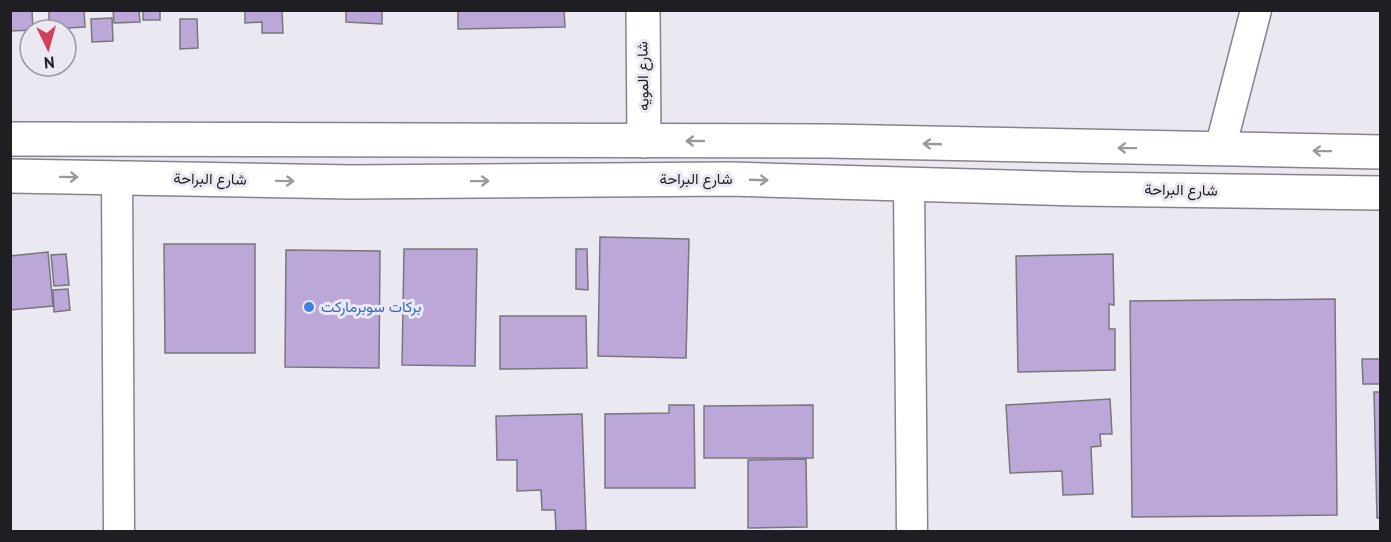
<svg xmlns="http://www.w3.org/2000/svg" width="1391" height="542" viewBox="0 0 1391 542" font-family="'PT Sans',Vazirmatn,sans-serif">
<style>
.building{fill:#bba8d9;stroke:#78757d;stroke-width:1.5}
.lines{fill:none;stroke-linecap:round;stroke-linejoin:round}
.minor-casing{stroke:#87838c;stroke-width:33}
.tertiary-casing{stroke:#87838c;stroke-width:36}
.minor{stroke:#fff;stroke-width:30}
.tertiary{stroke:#fff;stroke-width:33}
.oneway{stroke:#9a9a9c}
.shop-dot{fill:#3f7fe0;stroke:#ebe8f2;stroke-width:2}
.labels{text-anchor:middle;stroke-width:6;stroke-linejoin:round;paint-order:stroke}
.street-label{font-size:15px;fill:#1f1e22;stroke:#ebe8f2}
.shop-label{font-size:15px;fill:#366cbe;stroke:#ebe8f2;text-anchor:start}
</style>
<rect width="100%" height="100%" fill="#ebe8f2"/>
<g class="building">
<polygon points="10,10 32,10 33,30 10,31"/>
<polygon points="49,10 84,10 85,27 49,29"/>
<polygon points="113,10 139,10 140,22 114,23"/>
<rect x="143" y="10" width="17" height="10"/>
<polygon points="245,10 282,10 283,33 262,33 262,22 245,23"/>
<polygon points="346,10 382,10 382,24 346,22"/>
<polygon points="458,10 564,10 565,27 458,29"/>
<polygon points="112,18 113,41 92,42 91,19"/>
<polygon points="180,19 197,19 198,48 180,49"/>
<polygon points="600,237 689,239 686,358 598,356"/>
<polygon points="164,244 255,244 255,353 165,353"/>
<polygon points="404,249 477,249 475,366 402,365"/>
<polygon points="576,249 587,249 588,290 576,289"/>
<polygon points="286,250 380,251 379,368 285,367"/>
<polygon points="48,252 53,306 10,310 10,256"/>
<polygon points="66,254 69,285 54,286 51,255"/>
<polygon points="1113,254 1114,305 1109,304 1109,329 1115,329 1115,370 1018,372 1016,256"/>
<polygon points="68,289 70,310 54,312 53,290"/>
<polygon points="1335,299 1337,515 1132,517 1130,301"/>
<polygon points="500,316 586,316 587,368 500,369"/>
<polygon points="1362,359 1380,359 1380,384 1363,384"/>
<polygon points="1374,392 1380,392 1380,518 1377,518"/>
<polygon points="1110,399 1112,434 1100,434 1101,446 1091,447 1093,494 1063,495 1062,471 1010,473 1006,405"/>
<polygon points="669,405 694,405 695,488 605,488 605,414 669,413"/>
<polygon points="813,405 813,458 704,458 704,406"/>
<polygon points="582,414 586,530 556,531 555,510 542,510 541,490 517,491 517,460 497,460 496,416"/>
<polygon points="806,459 807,527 748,528 748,460"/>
</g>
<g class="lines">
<g class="minor-casing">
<g id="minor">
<polyline points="1220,149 1256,10"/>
<polyline points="117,177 119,532"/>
<polyline points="909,184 912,532"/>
</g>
</g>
<g class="tertiary-casing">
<g id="tertiary">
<polyline points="643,10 644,141"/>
<polyline points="10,139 827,141 1380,152"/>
<polyline points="10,176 351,182 730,179 1079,189 1380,193"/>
</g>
</g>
<use href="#minor" class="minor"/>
<use href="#tertiary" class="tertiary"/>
</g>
<defs><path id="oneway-shaft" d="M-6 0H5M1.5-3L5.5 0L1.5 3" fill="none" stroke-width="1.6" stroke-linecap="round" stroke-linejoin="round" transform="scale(1.5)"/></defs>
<g class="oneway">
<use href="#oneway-shaft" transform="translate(695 141) rotate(180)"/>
<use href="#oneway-shaft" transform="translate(932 144) rotate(-178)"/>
<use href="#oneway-shaft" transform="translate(1127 148) rotate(-179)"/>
<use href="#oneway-shaft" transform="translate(1322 151) rotate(-179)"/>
<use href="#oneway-shaft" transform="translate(69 177) rotate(1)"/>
<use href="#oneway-shaft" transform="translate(759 180) rotate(2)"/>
<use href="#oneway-shaft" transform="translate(285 181) rotate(1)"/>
<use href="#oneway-shaft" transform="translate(480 181) rotate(-1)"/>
</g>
<circle class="shop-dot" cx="309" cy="307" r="6"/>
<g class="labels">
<g class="street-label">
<text transform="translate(643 76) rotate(-91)" y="5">شارع المويه</text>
<text transform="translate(210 179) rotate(1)" y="5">شارع البراحة</text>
<text x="696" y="184">شارع البراحة</text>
<text transform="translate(1181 190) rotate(1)" y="5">شارع البراحة</text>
</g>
<g class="shop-label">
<text x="321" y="312">بركات سوبرماركت</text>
</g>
</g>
<rect width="1391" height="542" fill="none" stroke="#1f1e22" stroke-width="24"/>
<g transform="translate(48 48) rotate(175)"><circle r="28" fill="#ebe8f2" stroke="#99979f" stroke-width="1.5"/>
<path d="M0-4.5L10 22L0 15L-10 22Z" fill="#d1415e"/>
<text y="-9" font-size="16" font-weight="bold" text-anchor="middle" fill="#1f1e22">N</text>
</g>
</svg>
